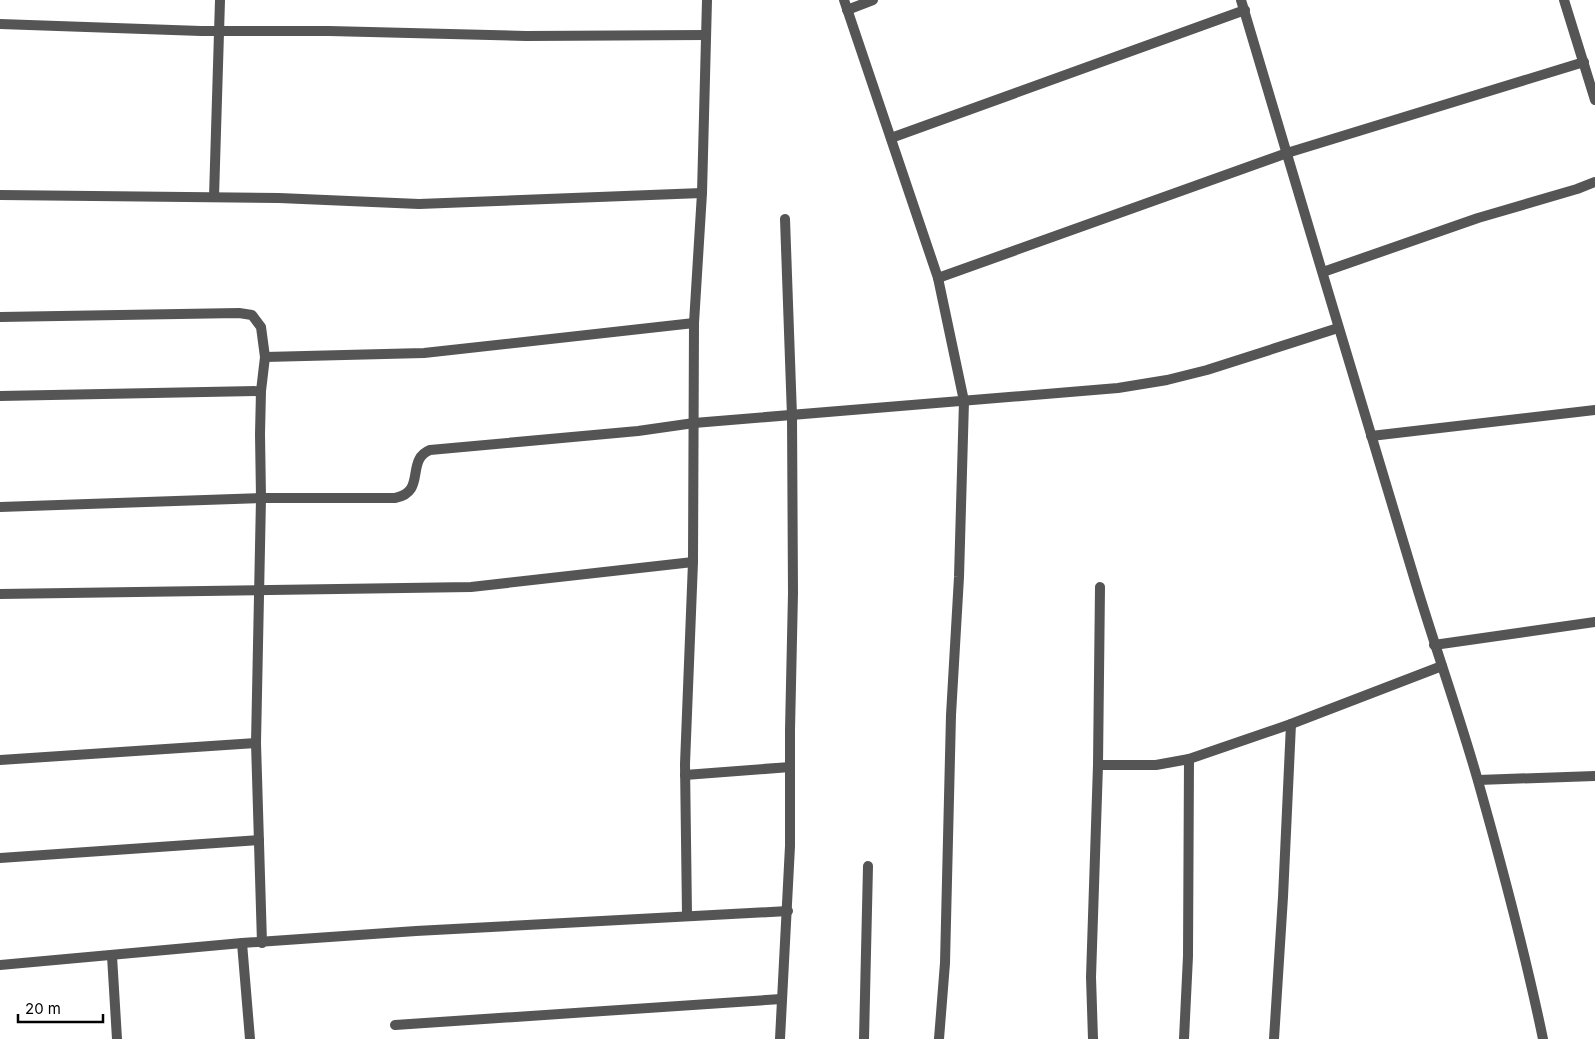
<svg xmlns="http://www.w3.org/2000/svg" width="1595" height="1039" viewBox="0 0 1595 1039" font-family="Inter,sans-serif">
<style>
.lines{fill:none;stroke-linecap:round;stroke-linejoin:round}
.minor{stroke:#555;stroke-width:10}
.tertiary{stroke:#555;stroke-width:10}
</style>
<rect width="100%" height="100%" fill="#fff"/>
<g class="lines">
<g class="minor">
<polyline points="844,0 938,278 964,401 959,577 951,715 945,963 939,1039"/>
<polyline points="1564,0 1595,100"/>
<polyline points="847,10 873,0"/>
<polyline points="0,24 201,31 329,31 526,36 706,35"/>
<polyline points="891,138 1245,10"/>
<polyline points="0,195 279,198 419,204 702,193"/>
<polyline points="214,197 220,0"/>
<polyline points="1323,272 1478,218 1577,189 1595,182"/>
<polyline points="938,278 1287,153 1584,62"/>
<polyline points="0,317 239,313 252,315 261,327 265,357 261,391 260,434 261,498 256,743 262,943"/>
<polyline points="265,357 424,353 694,323"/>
<polyline points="0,396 261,391"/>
<polyline points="1371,436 1595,410"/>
<path d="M0,507L261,498H395C427,492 405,460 430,450L638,431L694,423L1118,388L1167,380L1207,370L1338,328"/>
<polyline points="0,594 471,587 693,562"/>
<polyline points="1434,645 1595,622"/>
<polyline points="0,760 256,743"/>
<polyline points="1098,765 1156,765 1189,759 1291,724 1442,666"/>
<polyline points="685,775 790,767"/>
<polyline points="1478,780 1595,776"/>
<polyline points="0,858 259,840"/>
<polyline points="687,915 685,764 693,562 694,323 702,193 707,0"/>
<polyline points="242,943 250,1039"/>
<polyline points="112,956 117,1039"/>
<polyline points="0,965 242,943 416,931 788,911"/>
<polyline points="395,1025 781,999"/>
<polyline points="780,1039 790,846 790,730 793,593 792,416 785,219"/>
<polyline points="864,1039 868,866"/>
<polyline points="1093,1039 1091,977 1098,765 1100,587"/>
<polyline points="1184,1039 1188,956 1189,759"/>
<polyline points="1274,1039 1283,897 1291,724"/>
</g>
<path class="tertiary" d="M1241,0C1299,195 1357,389 1416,584C1436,650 1459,714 1478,781C1502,866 1525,952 1543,1039"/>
</g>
<path d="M18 1014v8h85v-8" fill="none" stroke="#000000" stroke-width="2.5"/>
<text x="25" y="1014" font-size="15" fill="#000000" stroke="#ffffff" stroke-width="4" paint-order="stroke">20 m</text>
</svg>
